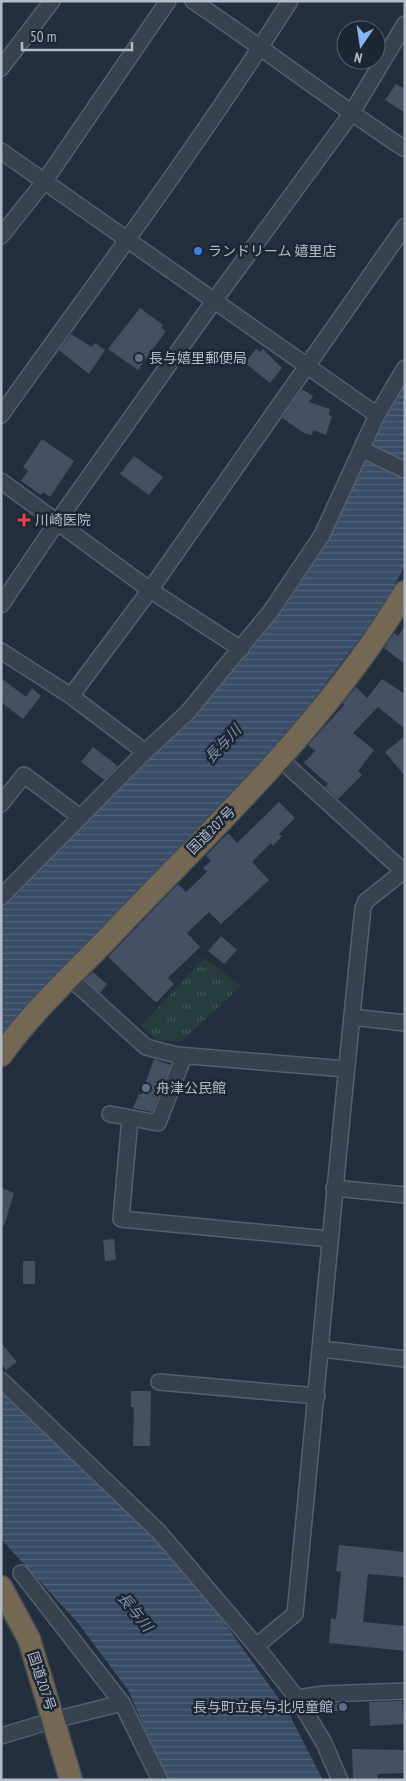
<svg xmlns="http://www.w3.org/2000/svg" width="406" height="1781" viewBox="0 0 406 1781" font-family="'PT Sans Narrow','Noto Sans JP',sans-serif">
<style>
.park{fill:url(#park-tufts)}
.water{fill:url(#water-rules)}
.building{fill:#455162}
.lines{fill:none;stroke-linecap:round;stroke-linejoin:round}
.minor-casing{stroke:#565f6c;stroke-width:18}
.highway-casing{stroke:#434c59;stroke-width:25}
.minor{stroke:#38414e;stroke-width:15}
.highway{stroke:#746855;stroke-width:22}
.shop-dot{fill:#3f7fe0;stroke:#1d2633;stroke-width:2}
.service-dot{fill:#5c6f8a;stroke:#1d2633;stroke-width:2}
.health-dot{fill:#e0444e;stroke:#1d2633;stroke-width:2}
.labels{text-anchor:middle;stroke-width:5;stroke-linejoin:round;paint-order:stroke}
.poi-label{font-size:14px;fill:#b4bcc9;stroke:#1d2633;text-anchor:start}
.street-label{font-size:14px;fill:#b4bcc9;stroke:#1d2633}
.water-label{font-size:15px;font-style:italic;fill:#7c92b1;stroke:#1d2633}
</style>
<defs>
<pattern id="park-tufts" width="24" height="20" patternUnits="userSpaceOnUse" patternTransform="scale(1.25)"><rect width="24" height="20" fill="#263c3f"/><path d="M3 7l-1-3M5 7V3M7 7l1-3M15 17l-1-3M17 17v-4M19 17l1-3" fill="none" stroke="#435659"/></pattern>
<pattern id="water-rules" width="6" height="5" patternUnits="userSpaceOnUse" patternTransform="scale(1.25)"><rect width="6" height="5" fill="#394c67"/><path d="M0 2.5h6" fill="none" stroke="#53647b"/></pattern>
</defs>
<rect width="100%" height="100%" fill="#242f3e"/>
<polygon class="park" points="204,958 241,986 181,1042 156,1040 141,1026"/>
<g class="water">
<path d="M405,378V565L385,605L304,712L238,788L1,1039V906C105,796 233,695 312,564C348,505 369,438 405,378Z"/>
<polygon points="1,1384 99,1476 218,1614 287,1710 323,1780 167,1780 128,1690 78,1623 1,1539"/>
</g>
<g class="building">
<polygon points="396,84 405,89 405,113 385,100"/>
<polygon points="140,308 163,325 161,328 166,331 138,370 108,349"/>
<polygon points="71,334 92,347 95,343 105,350 89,374 59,350"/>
<polygon points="256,349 260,352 263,349 282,368 270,383 245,363"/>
<polygon points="302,389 313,396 309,402 330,409 329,415 332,416 326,435 313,430 312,435 304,433 282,418"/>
<polygon points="42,439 74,461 50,497 43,492 41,495 21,481 28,471 23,467"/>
<polygon points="134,456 163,477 149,495 120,474"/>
<polygon points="405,626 405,664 384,648 394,633 398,636"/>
<polygon points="1,678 26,697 32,688 41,696 23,719 1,702"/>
<polygon points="382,679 405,694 405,729 378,707 353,733 374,750 358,771 362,775 338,799 325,787 328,784 304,763 315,751 308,745 344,705 343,703 356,687 367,698"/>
<polygon points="405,736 405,776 385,752"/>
<polygon points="93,747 118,766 104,780 81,762"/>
<polygon points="279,802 295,818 279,834 282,836 273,846 271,843 252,862 269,880 221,924 209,912 187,933 200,947 168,978 174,984 157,1002 154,1001 108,957 178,884 186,892 207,872 203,868 211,861 206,856 226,835 229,834 237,843"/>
<polygon points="221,936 237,950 224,964 208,951"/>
<polygon points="93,972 107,984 100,993 85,979"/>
<polygon points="154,1059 171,1065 152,1112 133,1108 139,1094 141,1095"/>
<polygon points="1,1188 14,1193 4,1226 1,1226"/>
<polygon points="114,1239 116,1260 105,1261 103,1240"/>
<rect x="23" y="1261" width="12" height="23"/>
<polygon points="1,1343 17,1362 6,1370 1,1364"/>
<polygon points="131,1391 151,1391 150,1446 133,1446 134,1407 131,1407"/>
<polygon points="339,1545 405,1552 405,1577 368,1574 363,1622 405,1626 405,1651 329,1643 331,1618 336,1619 341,1572 336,1571"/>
<polygon points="402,1701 404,1724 370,1726 369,1702"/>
<polygon points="340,1703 340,1711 323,1711 323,1704"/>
<polygon points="352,1749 405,1750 405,1773 378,1774 378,1780 353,1780"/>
</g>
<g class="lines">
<g class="minor-casing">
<g id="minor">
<path d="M193,1C265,49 333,102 405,149"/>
<polyline points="1,68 52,1"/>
<polyline points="1,151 377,415"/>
<polyline points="1,236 44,182 168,1"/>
<path d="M1,415C99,278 200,143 290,1"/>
<polyline points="363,450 405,470"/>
<polyline points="1,481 150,590 241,649"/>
<polyline points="1,605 57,522 214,301 351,114 405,24"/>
<polyline points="1,651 71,696 145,752"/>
<polyline points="71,696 150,590 405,226"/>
<polyline points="280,759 403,871"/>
<polyline points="1,804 24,775 80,817"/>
<polyline points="1,897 145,752 188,712 271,611 322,535 377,415 405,368"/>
<polyline points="70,978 146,1047 177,1055 346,1069"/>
<polyline points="352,1017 405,1023"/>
<polyline points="110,1114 158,1123 184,1056"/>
<polyline points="130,1118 121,1219 330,1239"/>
<polyline points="334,1188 405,1195"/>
<polyline points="322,1349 405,1359"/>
<polyline points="1,1380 159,1532 256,1646 297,1698 324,1743 340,1780"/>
<polyline points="159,1382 317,1396"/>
<polyline points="21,1573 122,1703 160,1780"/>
<path d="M256,1646L295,1614C318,1379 338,1143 363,908L366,901L405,870"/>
<polyline points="297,1698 324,1694 405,1691"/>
<polyline points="1,1736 54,1720 122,1703"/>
</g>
</g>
<g class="highway-casing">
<g id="highway">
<path d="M1,1055C32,1012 71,976 108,938C213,827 326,724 405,592"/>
<polyline points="1,1587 29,1639 71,1780"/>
</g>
</g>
<use href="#minor" class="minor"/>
<use href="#highway" class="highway"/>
</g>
<circle class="shop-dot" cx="198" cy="251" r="5"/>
<g class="service-dot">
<circle cx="139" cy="358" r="5"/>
<circle cx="146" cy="1088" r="5"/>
<circle cx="343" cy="1707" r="5"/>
</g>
<path class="health-dot" d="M21.5 512.5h5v5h5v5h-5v5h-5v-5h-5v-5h5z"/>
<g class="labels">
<g class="poi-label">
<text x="208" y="256">ランドリーム 嬉里店</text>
<text x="149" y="363">長与嬉里郵便局</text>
<text x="35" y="525">川崎医院</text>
<text x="156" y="1093">舟津公民館</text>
<text x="333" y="1712" text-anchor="end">長与町立長与北児童館</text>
</g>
<g class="street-label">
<text transform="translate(211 830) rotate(-45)" y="5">国道207号</text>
<text transform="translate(42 1681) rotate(72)" y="5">国道207号</text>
</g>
<g class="water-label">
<text transform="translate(223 744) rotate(-47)" y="5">長与川</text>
<text transform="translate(135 1612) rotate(51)" y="5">長与川</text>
</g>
</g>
<rect width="406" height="1781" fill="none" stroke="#b4bcc9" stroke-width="5"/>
<g transform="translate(361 45) rotate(193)"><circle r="24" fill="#1d2633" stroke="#59626f"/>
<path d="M0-4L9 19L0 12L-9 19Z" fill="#8ab4f8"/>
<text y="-8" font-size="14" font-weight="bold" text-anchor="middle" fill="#b4bcc9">N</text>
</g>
<path d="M22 42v8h110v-8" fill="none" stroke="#b4bcc9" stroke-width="2.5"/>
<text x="30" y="42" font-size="15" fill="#b4bcc9" stroke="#1d2633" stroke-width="4" paint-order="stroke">50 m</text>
</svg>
